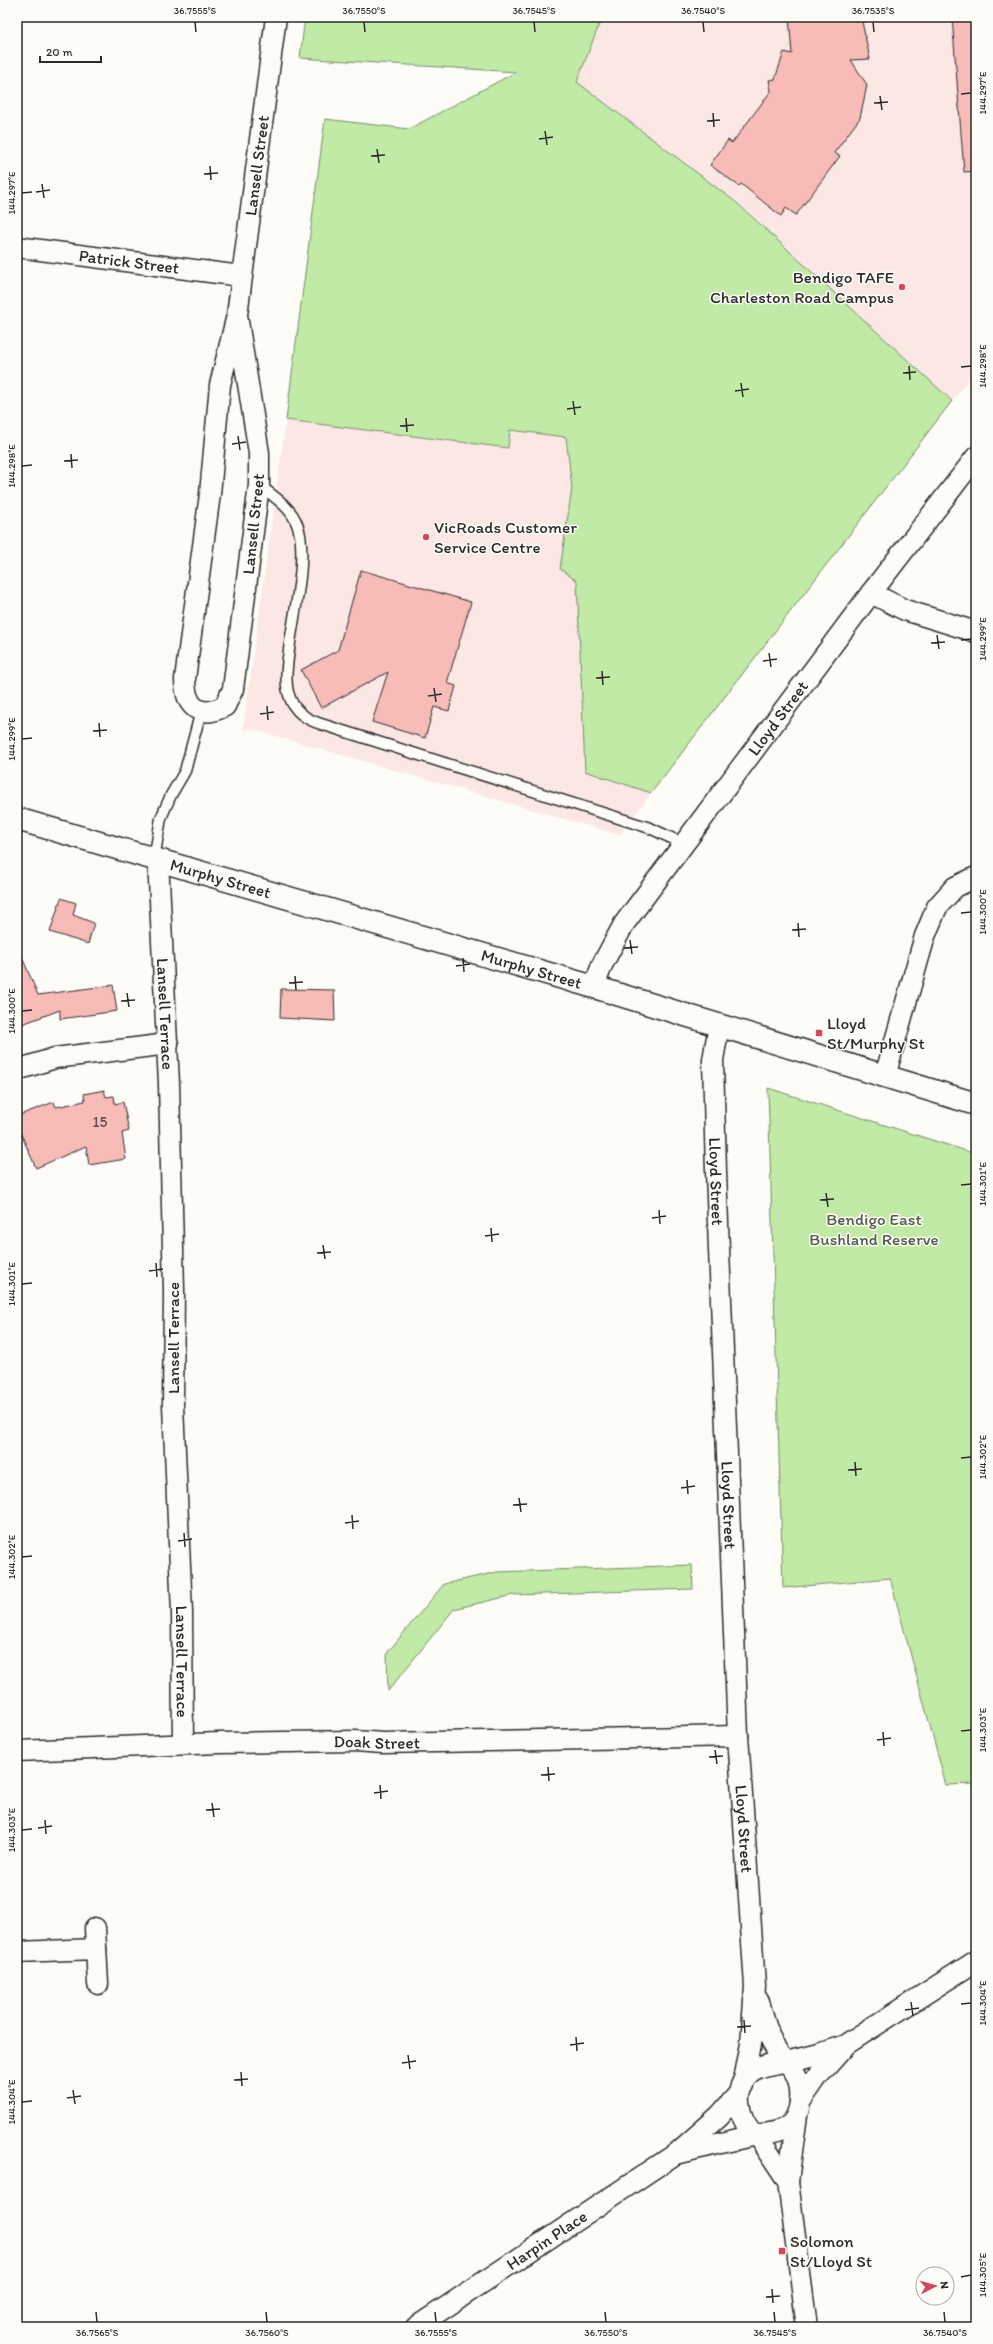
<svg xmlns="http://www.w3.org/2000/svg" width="993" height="2344" viewBox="0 0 993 2344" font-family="Itim,sans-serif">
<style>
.built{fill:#fbe8e4}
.green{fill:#c0eaa5;stroke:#768a68}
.building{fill:#f7bbb8;stroke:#2b2b2b}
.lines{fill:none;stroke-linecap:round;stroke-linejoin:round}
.service-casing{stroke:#2b2b2b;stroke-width:13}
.minor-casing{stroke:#2b2b2b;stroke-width:23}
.tertiary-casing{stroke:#2b2b2b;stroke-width:25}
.service{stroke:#fdfcf7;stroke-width:10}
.minor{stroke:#fdfcf7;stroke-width:20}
.tertiary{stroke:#fdfcf7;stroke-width:22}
.ticks{fill:none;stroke:#2b2b2b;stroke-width:1.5}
.poi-dot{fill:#d1495b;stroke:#fdfcf7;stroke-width:1.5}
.labels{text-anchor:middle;stroke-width:3;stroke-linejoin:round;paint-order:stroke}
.number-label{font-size:15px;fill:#5e4f4e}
.street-label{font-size:17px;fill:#2b2b2b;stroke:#fdfcf7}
.poi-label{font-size:17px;fill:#2b2b2b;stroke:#fdfcf7;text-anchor:start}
.park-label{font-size:17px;fill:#505b4a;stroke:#fdfcf7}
.neatline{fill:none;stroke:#2b2b2b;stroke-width:1.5}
.ticks-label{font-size:10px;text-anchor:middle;fill:#2b2b2b}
</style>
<rect width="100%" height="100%" fill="#fdfcf7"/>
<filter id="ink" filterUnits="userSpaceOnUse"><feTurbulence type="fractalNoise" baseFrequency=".025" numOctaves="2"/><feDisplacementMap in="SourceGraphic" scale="8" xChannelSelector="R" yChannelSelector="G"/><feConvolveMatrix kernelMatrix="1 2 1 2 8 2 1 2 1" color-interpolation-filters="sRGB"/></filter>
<g filter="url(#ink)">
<g class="built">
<polygon points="602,17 976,17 976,371 952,401 737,203 577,82"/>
<polygon points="286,420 508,448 510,430 566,437 572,488 560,569 577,580 585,771 651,793 620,835 255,730 243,729"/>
</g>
<g class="green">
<polygon points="305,17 602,17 577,82 737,203 952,401 651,793 585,771 577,581 560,569 572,488 566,437 510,430 508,448 286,420 325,119 409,129 516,72 300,58"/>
<polygon points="768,1088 976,1154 976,1784 946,1785 890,1578 783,1588"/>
<polygon points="692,1565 693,1589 513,1595 454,1609 388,1691 387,1653 444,1584 497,1572"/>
</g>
<g class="building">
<polygon points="789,17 861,17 870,59 851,60 867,85 860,118 834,153 840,156 796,215 786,208 781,216 741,184 739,186 710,165 728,140 732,143 771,91 769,80 775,79 784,52 792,54"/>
<polygon points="952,17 976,17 976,171 964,172"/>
<polygon points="361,570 471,602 447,683 456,686 449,711 434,707 425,738 372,722 388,672 321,708 301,670 338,650"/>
<polygon points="61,898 76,903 73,915 94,923 88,944 50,932"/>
<polygon points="17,945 38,995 113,985 117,1011 60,1019 60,1010 17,1026"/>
<polygon points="281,989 334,990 335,1021 280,1018"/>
<polygon points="104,1090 106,1097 114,1096 115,1104 123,1102 129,1131 122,1133 126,1159 89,1165 86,1146 36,1168 17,1125 17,1116 54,1102 56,1107 85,1101 84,1094"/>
</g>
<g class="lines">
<g class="service-casing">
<g id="service">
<path d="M259,485C273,496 291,507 297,524C309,553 293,617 289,650C287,666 284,683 290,698C295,712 308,720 321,724L650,828L684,844"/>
<polyline points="154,859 161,818 171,795 185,771 201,711"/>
</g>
</g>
<g class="minor-casing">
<g id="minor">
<path id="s1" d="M17,247L241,276"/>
<path id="s2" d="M237,315L259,453V485L233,689L225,706C198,720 185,705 185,679L210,494L220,385L237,315L276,17"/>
<polyline points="871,593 905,610 976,632"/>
<path id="s3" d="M158,860L169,1084L174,1290L173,1405L182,1613L183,1744"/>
<path id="s4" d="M594,987L602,965L624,924L871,593L976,457"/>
<path id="s5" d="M719,1025L713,1060L716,1172L738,1736L755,1986L751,2044L743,2085"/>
<polyline points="17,1070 55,1058 168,1044"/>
<polyline points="885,1076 925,936 937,907 955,887 976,877"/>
<path id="s6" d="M17,1751L219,1743L355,1741L383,1743L738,1736"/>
<polyline points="95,1928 98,1984"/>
<polyline points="17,1952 96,1949"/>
<path d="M759,2001C763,2018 768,2035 776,2050C781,2058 786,2061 792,2068C804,2084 804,2118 785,2128C776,2133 764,2134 755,2135C738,2120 731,2087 751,2072C760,2065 774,2064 784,2062"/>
<polyline points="785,2062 820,2054 845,2045 976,1961"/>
<polyline points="800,2102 818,2076 844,2047"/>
<polyline points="797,2115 788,2182 807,2327"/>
<polyline points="756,2134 788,2182"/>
<polyline points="679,2153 755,2135"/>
<path id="s7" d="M416,2327L677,2153L719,2116L740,2092"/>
</g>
</g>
<g class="tertiary-casing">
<g id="tertiary">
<path id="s8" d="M17,819L594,987L976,1104"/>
</g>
</g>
<use href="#service" class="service"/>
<use href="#minor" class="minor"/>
<use href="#tertiary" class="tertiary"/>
</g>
</g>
<path class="ticks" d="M195,22L196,32M364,22L365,32M534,22L535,32M703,22L704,32M873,22L874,32M961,94L971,93M880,96L882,110M874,103L888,102M713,113L714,127M707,121L720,120M545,131L547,145M539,139L553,137M377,149L379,163M371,156L385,155M210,166L211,180M204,174L218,173M42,184L44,198M36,192L50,190M22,193L32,192M909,366L910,380M961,367L971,366M903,373L916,372M741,383L743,397M735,391L749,389M573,401L575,415M567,409L581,407M406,418L407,432M400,426L414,425M238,436L240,450M232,444L246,442M71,454L72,468M64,461L78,460M22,466L32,465M937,635L939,649M961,640L971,639M931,643L945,642M769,653L771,667M763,661L777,659M602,671L603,685M596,678L610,677M434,688L436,702M428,696L442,694M267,706L268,720M260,714L274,712M99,723L100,737M93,731L107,730M22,739L32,738M961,913L971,912M798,923L799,937M792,930L806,929M630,940L632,954M624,948L638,947M463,958L464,972M456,966L470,964M295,976L296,990M289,983L303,982M127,993L129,1007M121,1001L135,1000M22,1011L32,1010M961,1185L971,1184M826,1193L828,1207M820,1200L834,1199M659,1210L660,1224M652,1218L666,1216M491,1228L492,1242M485,1236L499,1234M323,1245L325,1259M317,1253L331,1252M156,1263L157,1277M149,1271L163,1269M22,1284L32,1283M961,1458L971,1457M855,1462L856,1476M848,1470L862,1469M687,1480L688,1494M681,1488L695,1486M519,1498L521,1512M513,1505L527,1504M352,1515L353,1529M345,1523L359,1521M184,1533L185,1547M178,1541L192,1539M22,1557L32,1556M961,1731L971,1730M883,1732L884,1746M877,1740L891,1738M715,1750L717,1764M709,1757L723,1756M548,1767L549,1781M541,1775L555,1774M380,1785L381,1799M374,1793L388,1791M212,1803L214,1817M206,1810L220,1809M45,1820L46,1834M38,1828L52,1826M22,1830L32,1829M911,2002L913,2016M961,2004L971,2003M905,2010L919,2008M744,2020L745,2033M737,2027L751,2026M576,2037L577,2051M570,2045L584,2043M408,2055L410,2069M402,2063L416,2061M241,2072L242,2086M234,2080L248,2079M73,2090L75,2104M67,2098L81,2096M22,2102L32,2101M961,2277L971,2275M772,2289L773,2303M766,2297L780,2296M96,2312L97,2322M266,2312L267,2322M435,2312L436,2322M605,2312L606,2322M774,2312L775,2322M944,2312L945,2322"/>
<g class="poi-dot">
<circle cx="902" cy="287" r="4"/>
<circle cx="426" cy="537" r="4"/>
<rect x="815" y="1029" width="8" height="8" rx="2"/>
<rect x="778" y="2247" width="8" height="8" rx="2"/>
</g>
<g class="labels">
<g class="number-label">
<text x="100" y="1127">15</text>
</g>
<g class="street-label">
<text dy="6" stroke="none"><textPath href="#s2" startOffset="978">Lansell Street</textPath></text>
<text dy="6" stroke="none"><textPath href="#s1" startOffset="113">Patrick Street</textPath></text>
<text transform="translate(253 524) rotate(-84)" y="6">Lansell Street</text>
<text dy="6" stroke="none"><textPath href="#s4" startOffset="327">Lloyd Street</textPath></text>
<text dy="6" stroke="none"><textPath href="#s8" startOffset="212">Murphy Street</textPath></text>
<text dy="6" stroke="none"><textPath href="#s8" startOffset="536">Murphy Street</textPath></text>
<text dy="6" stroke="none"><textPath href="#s3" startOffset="154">Lansell Terrace</textPath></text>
<text dy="6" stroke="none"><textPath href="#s5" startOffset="157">Lloyd Street</textPath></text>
<text transform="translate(173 1338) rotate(-90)" y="6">Lansell Terrace</text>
<text dy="6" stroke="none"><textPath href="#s5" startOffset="481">Lloyd Street</textPath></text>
<text dy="6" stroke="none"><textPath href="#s3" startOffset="802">Lansell Terrace</textPath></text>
<text dy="6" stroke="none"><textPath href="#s6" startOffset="360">Doak Street</textPath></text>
<text dy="6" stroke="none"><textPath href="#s5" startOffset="805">Lloyd Street</textPath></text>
<text dy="6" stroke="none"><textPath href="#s7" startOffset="157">Harpin Place</textPath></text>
</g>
<g class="poi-label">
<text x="894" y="283" text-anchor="end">Bendigo TAFE<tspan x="894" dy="20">Charleston Road Campus</tspan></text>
<text x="434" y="533">VicRoads Customer<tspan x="434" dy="20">Service Centre</tspan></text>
<text x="827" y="1029">Lloyd<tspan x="827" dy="20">St/Murphy St</tspan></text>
<text x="790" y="2247">Solomon<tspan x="790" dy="20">St/Lloyd St</tspan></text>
</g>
<g class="park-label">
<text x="874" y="1225">Bendigo East<tspan x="874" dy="20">Bushland Reserve</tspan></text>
</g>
</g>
<rect width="993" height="2344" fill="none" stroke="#fdfcf7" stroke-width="44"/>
<g transform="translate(935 2286) rotate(84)"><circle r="19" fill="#fdfcf7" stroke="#a9a8a5"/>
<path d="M0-3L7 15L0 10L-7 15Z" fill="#d1495b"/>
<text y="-6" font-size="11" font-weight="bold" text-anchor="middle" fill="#2b2b2b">N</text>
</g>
<path d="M40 56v6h61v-6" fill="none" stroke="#2b2b2b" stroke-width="2"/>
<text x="46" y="56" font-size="12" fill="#2b2b2b" stroke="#fdfcf7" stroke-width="3" paint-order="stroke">20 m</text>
<rect x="22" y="22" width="949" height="2300" class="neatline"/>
<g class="ticks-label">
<text x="195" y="14">36.7555°S</text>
<text x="364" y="14">36.7550°S</text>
<text x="534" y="14">36.7545°S</text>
<text x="703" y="14">36.7540°S</text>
<text x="873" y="14">36.7535°S</text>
<text transform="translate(982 93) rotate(-90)" y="4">144.297°E</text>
<text transform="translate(11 193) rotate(-90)" y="4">144.297°E</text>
<text transform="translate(982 366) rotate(-90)" y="4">144.298°E</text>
<text transform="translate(11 466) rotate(-90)" y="4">144.298°E</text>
<text transform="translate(982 639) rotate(-90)" y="4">144.299°E</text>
<text transform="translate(11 739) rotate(-90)" y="4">144.299°E</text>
<text transform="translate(982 912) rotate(-90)" y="4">144.300°E</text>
<text transform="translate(11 1011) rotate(-90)" y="4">144.300°E</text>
<text transform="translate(982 1184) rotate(-90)" y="4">144.301°E</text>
<text transform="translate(11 1284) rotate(-90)" y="4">144.301°E</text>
<text transform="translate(982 1457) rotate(-90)" y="4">144.302°E</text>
<text transform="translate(11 1557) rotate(-90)" y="4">144.302°E</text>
<text transform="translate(982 1730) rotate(-90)" y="4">144.303°E</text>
<text transform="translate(11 1830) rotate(-90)" y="4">144.303°E</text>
<text transform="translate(982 2003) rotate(-90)" y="4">144.304°E</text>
<text transform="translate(11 2102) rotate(-90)" y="4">144.304°E</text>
<text transform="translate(982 2275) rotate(-90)" y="4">144.305°E</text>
<text x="97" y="2336">36.7565°S</text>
<text x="267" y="2336">36.7560°S</text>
<text x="436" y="2336">36.7555°S</text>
<text x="606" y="2336">36.7550°S</text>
<text x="775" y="2336">36.7545°S</text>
<text x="945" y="2336">36.7540°S</text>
</g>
</svg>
